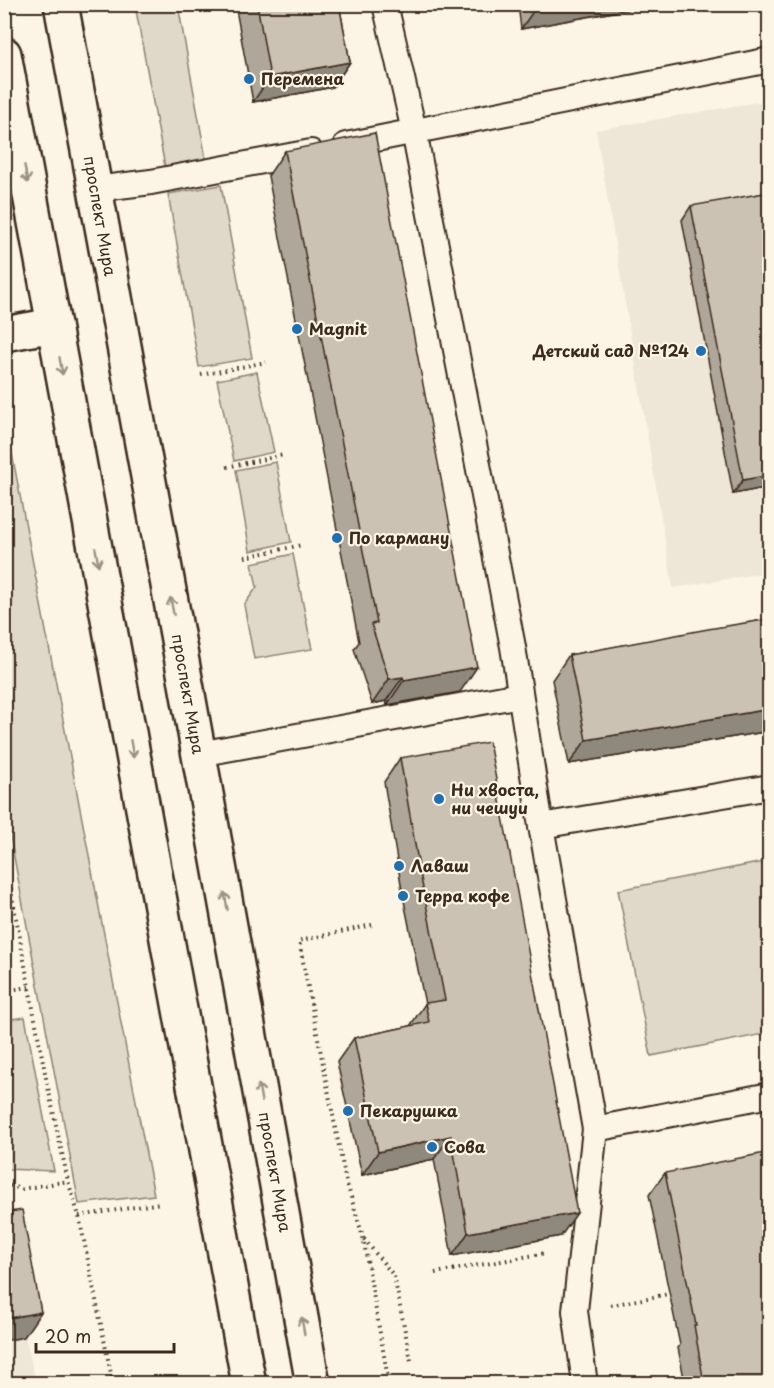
<svg xmlns="http://www.w3.org/2000/svg" width="774" height="1388" viewBox="0 0 774 1388" font-family="'Playpen Sans',sans-serif">
<style>
.built{fill:#eee6d6}
.green{fill:#e0d8c8;stroke:#8e8173;stroke-width:1.5}
.lines{fill:none;stroke-linecap:round;stroke-linejoin:round}
.service-casing{stroke:#3b2a1e;stroke-width:28}
.minor-casing{stroke:#3b2a1e;stroke-width:38}
.secondary-casing{stroke:#3b2a1e;stroke-width:38}
.path{stroke:#3b2a1e;stroke-width:4;stroke-dasharray:1.5 4.5;stroke-linecap:butt}
.service{stroke:#fcf5e5;stroke-width:24}
.minor{stroke:#fcf5e5;stroke-width:33}
.secondary{stroke:#fcf5e5;stroke-width:33}
.wall{fill:#afa79a;stroke:#3b2a1e;stroke-width:1.5}
.shaded-wall{fill:#8f887d;stroke:#3b2a1e;stroke-width:1.5}
.building{fill:#ccc2b3;stroke:#3b2a1e;stroke-width:1.5}
.oneway{stroke:#9c9082}
.poi-dot{fill:#1f6fb2;stroke:#fcf5e5;stroke-width:2}
.labels{text-anchor:middle;stroke-width:4.5;stroke-linejoin:round;paint-order:stroke}
.poi-label{font-size:16px;font-weight:bold;fill:#3b2a1e;stroke:#fcf5e5;text-anchor:start}
.street-label{font-size:16px;fill:#3b2a1e;stroke:#fcf5e5}
</style>
<rect width="100%" height="100%" fill="#fcf5e5"/>
<filter id="ink" filterUnits="userSpaceOnUse"><feTurbulence type="fractalNoise" baseFrequency=".0167" numOctaves="2"/><feDisplacementMap in="SourceGraphic" scale="12" xChannelSelector="R" yChannelSelector="G"/><feConvolveMatrix kernelMatrix="1 2 1 2 8 2 1 2 1" color-interpolation-filters="sRGB"/></filter>
<g filter="url(#ink)">
<g class="built">
<polygon points="769,100 769,572 673,588 596,130"/>
<polygon points="5,1247 36,1383 5,1383"/>
</g>
<g class="green">
<polygon points="135,5 178,5 206,159 165,167"/>
<polygon points="221,185 252,358 199,367 168,194"/>
<polygon points="257,372 274,452 234,461 217,380"/>
<polygon points="5,417 154,1195 79,1204 5,809"/>
<polygon points="276,462 291,542 250,551 236,470"/>
<polygon points="293,554 312,649 254,659 244,605 257,587 252,563"/>
<polygon points="769,861 769,1033 651,1056 618,890"/>
<polygon points="25,1017 54,1171 5,1169 5,1020"/>
</g>
<g class="lines">
<g class="service-casing">
<g id="service">
<polyline points="385,4 414,131 513,647 541,826 595,1129 575,1311 585,1384"/>
<polyline points="346,145 770,60"/>
<polyline points="95,189 151,182 311,152"/>
<polyline points="199,754 520,695"/>
<polyline points="541,826 770,787"/>
<polyline points="595,1129 770,1095"/>
</g>
</g>
<g class="minor-casing">
<polyline id="minor" points="4,334 54,325"/>
</g>
<g class="secondary-casing">
<g id="secondary">
<polyline points="61,4 175,623 313,1384"/>
<polyline points="4,54 249,1384"/>
</g>
</g>
<g class="path">
<polyline points="201,375 266,362"/>
<polyline points="227,467 284,455"/>
<polyline points="245,557 302,545"/>
<polyline points="4,853 46,1078 68,1181 79,1216 113,1384"/>
<polyline points="4,904 14,902"/>
<polyline points="372,925 299,941 345,1177 363,1237 389,1384"/>
<polyline points="4,991 29,987"/>
<polyline points="4,1184 22,1189 68,1181"/>
<polyline points="79,1216 161,1203"/>
<polyline points="364,1239 394,1276 411,1361"/>
<polyline points="435,1273 546,1253"/>
<polyline points="611,1305 674,1293"/>
</g>
<use href="#service" class="service"/>
<use href="#minor" class="minor"/>
<use href="#secondary" class="secondary"/>
</g>
<g class="wall">
<polygon points="235,4 339,4 350,62 333,87 253,102"/>
<polygon points="518,4 657,4 521,29"/>
<polygon points="285,151 460,692 387,705 386,701 372,704 354,649 359,642 268,176"/>
<polygon points="691,206 770,487 733,494 682,220"/>
<polygon points="770,619 770,731 569,764 552,680 569,655"/>
<polygon points="400,758 561,1236 452,1256 434,1159 362,1175 337,1062 354,1038 410,1026 425,1004 403,896 384,782"/>
<polygon points="665,1173 770,1383 685,1383 678,1348 680,1345 649,1195"/>
</g>
<g class="shaded-wall">
<polygon points="538,4 657,4 521,29"/>
<polygon points="350,62 333,87 253,102 270,77"/>
<polygon points="770,475 770,487 733,494 743,480"/>
<polygon points="477,667 460,692 387,705 404,680"/>
<polygon points="403,677 386,701 372,704 389,679"/>
<polygon points="770,709 770,731 569,764 586,740"/>
<polygon points="451,1136 434,1159 362,1175 378,1152"/>
<polygon points="577,1213 561,1236 452,1256 468,1233"/>
<polygon points="770,1244 770,1263 766,1245"/>
<polygon points="41,1312 24,1337 4,1341 4,1319"/>
</g>
<g class="building">
<polygon points="257,4 339,4 350,62 270,77"/>
<polygon points="375,133 477,667 404,680 403,677 389,679 371,624 377,623 285,151"/>
<polygon points="770,192 770,475 743,480 691,206"/>
<polygon points="770,619 770,709 586,740 569,655 708,629"/>
<polygon points="489,742 577,1213 468,1233 451,1136 378,1152 354,1038 429,1022 425,1003 445,1000 420,873 400,758"/>
<polygon points="770,1152 770,1244 766,1245 770,1263 770,1383 704,1383 694,1325 696,1325 665,1173"/>
<polygon points="22,1210 41,1312 4,1319 4,1213"/>
<polygon points="4,1353 10,1383 4,1383"/>
</g>
<defs><path id="oneway-shaft" d="M-6 0H5M1.5-3L5.5 0L1.5 3" fill="none" stroke-width="1.6" stroke-linecap="round" stroke-linejoin="round" transform="scale(1.5)"/></defs>
<g class="oneway">
<use href="#oneway-shaft" transform="translate(26 174) rotate(80)"/>
<use href="#oneway-shaft" transform="translate(61 366) rotate(80)"/>
<use href="#oneway-shaft" transform="translate(97 557) rotate(80)"/>
<use href="#oneway-shaft" transform="translate(172 606) rotate(-101)"/>
<use href="#oneway-shaft" transform="translate(132 749) rotate(80)"/>
<use href="#oneway-shaft" transform="translate(226 901) rotate(-100)"/>
<use href="#oneway-shaft" transform="translate(260 1093) rotate(-100)"/>
<use href="#oneway-shaft" transform="translate(303 1326) rotate(-100)"/>
</g>
</g>
<g class="poi-dot">
<circle cx="249" cy="79" r="6"/>
<circle cx="297" cy="329" r="6"/>
<circle cx="701" cy="351" r="6"/>
<circle cx="337" cy="538" r="6"/>
<circle cx="439" cy="799" r="6"/>
<circle cx="399" cy="866" r="6"/>
<circle cx="403" cy="896" r="6"/>
<circle cx="348" cy="1111" r="6"/>
<circle cx="432" cy="1147" r="6"/>
</g>
<g class="labels">
<g class="poi-label">
<text x="261" y="85">Перемена</text>
<text x="309" y="335">Magnit</text>
<text x="689" y="357" text-anchor="end">Детский сад №124</text>
<text x="349" y="544">По карману</text>
<text x="451" y="796">Ни хвоста,<tspan x="451" dy="18">ни чешуи</tspan></text>
<text x="411" y="872">Лаваш</text>
<text x="415" y="902">Терра кофе</text>
<text x="360" y="1117">Пекарушка</text>
<text x="444" y="1153">Сова</text>
</g>
<g class="street-label">
<text transform="translate(100 216) rotate(80)" y="6">проспект Мира</text>
<text transform="translate(188 694) rotate(80)" y="6">проспект Мира</text>
<text transform="translate(275 1172) rotate(80)" y="6">проспект Мира</text>
</g>
</g>
<rect width="774" height="1388" fill="none" stroke="#fcf5e5" stroke-width="24"/>
<rect x="12" y="12" width="750" height="1364" fill="none" stroke="#3b2a1e" stroke-width="2" filter="url(#ink)"/>
<path d="M36 1343v9h138v-9" fill="none" stroke="#3b2a1e" stroke-width="3"/>
<text x="45" y="1343" font-size="18" fill="#3b2a1e" stroke="#fcf5e5" stroke-width="4.5" paint-order="stroke">20 m</text>
</svg>
